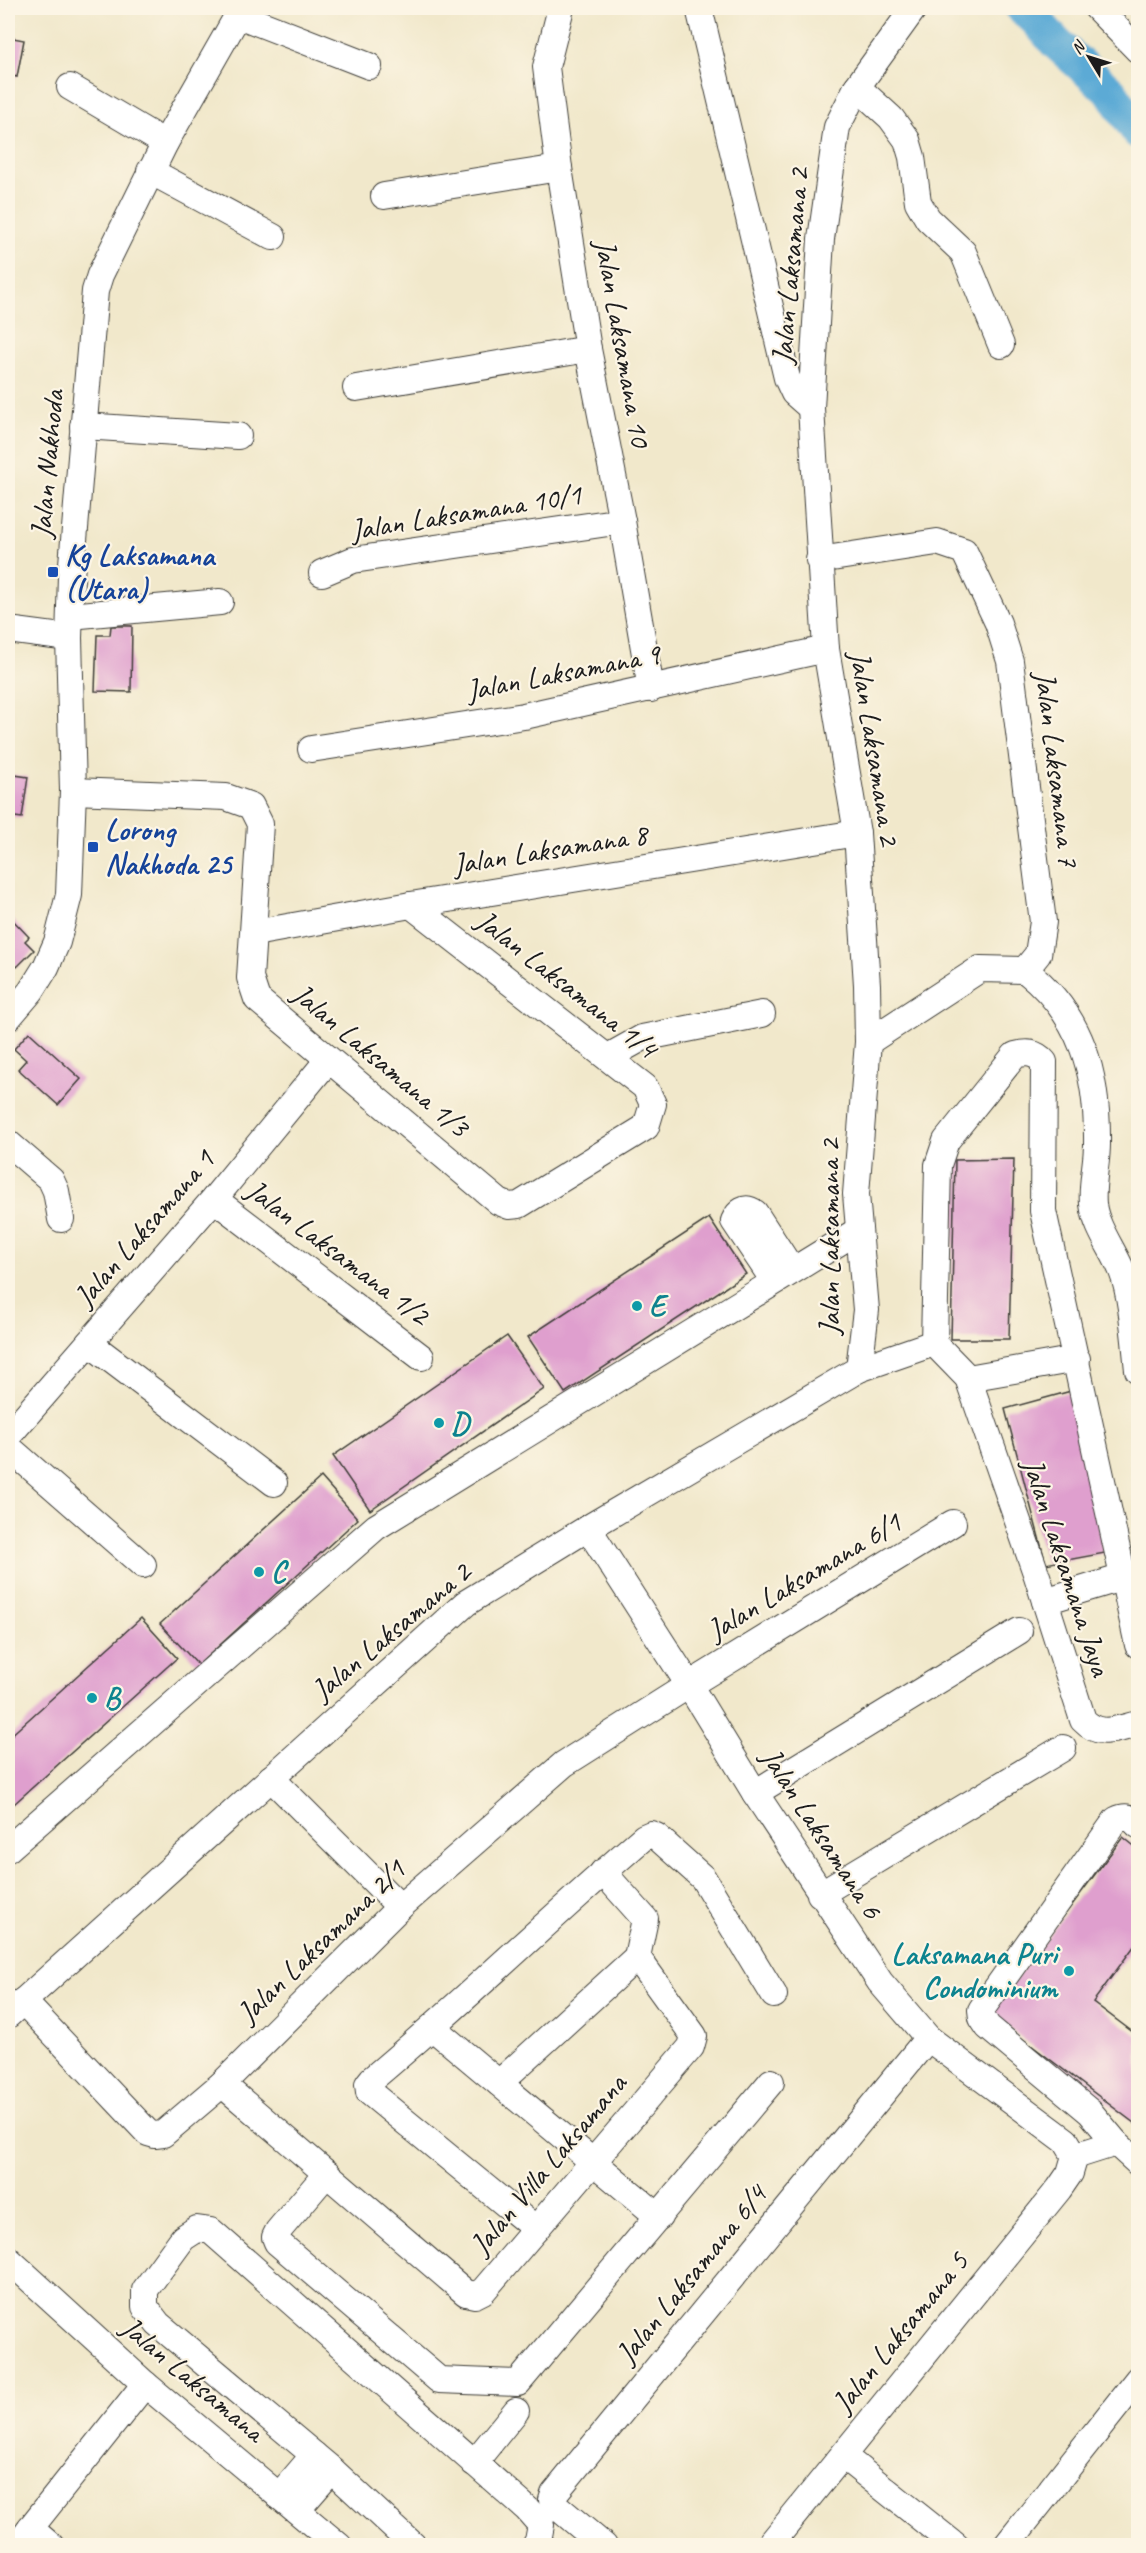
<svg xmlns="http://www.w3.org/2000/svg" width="1146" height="2553" viewBox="0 0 1146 2553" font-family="Caveat,sans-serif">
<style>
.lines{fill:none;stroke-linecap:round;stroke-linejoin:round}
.river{stroke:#5baad5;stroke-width:34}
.building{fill:#df9fce}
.minor-casing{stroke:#3c3b36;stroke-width:28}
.minor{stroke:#fff;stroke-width:26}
.transit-dot{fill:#1a4fb4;stroke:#fcf5e5;stroke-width:2}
.culture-dot{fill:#0f9aa8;stroke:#fcf5e5;stroke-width:2}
.labels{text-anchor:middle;stroke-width:4.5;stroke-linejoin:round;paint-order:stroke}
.street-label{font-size:30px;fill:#1c1c1c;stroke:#fcf5e5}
.transit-label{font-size:30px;font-weight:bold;fill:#164399;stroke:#fcf5e5;text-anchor:start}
.culture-label{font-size:30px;font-weight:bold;fill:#0d838f;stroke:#fcf5e5;text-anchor:start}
</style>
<rect width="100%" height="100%" fill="#fcf5e5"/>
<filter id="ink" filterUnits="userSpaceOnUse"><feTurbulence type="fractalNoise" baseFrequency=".0167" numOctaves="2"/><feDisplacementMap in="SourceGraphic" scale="12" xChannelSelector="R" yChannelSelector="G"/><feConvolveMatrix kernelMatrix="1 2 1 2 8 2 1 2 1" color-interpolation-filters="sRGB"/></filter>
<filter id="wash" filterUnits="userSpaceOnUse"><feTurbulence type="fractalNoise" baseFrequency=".008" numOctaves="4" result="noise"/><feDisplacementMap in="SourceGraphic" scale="24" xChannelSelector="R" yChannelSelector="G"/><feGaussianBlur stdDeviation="1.35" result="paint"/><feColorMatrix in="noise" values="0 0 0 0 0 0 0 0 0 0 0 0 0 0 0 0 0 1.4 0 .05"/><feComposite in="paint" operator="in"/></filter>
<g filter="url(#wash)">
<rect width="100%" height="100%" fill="#f1e8cb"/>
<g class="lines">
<polyline class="river" points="1022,8 1035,19 1056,43 1111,92 1138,132"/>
</g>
<g id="blocks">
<g class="building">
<polygon points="8,37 24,40 17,77 8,75"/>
<polygon points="111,626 132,626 131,692 95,691 97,635 110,635"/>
<polygon points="8,774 28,777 22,818 8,816"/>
<polygon points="9,916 29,937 25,941 34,950 17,967 8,957"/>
<polygon points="29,1032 81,1079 58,1105 18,1069 26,1060 14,1049"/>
<polygon points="1014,1159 1009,1339 951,1339 955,1160"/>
<polygon points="709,1218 746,1274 565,1393 528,1337"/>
<polygon points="507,1336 544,1389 370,1510 333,1456"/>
<polygon points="1071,1391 1105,1553 1046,1564 1005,1409"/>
<polygon points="321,1477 358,1519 198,1665 160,1624"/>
<polygon points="141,1618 177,1658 14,1804 8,1796 8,1738"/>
<polygon points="1123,1837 1138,1849 1138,1941 1093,2002 1138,2036 1138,2126 990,2014"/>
</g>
</g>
</g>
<g filter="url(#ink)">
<use href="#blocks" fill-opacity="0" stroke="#3c3b36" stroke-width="1.5"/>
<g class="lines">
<g class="minor-casing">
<g id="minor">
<polyline points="561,8 546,67 559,168 588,349 622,521 651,689"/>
<polyline points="699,8 787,378 794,393 811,408"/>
<polyline points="1097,8 1138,50"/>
<polyline points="238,15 369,66"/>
<polyline points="70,87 165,143"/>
<polyline points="857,87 891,118 907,140 912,157 918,202 928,219 963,252 1001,345"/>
<polyline points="150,171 273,237"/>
<polyline points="384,196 559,168"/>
<polyline points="356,388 588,349"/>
<polyline points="83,426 238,436"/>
<polyline points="819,560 937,542 964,551 998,623 1010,661 1043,922 1038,954 1025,970 980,969 868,1042"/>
<polyline points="322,573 353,560 622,521"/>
<polyline points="70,616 220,602"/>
<polyline points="8,630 69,638"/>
<polyline points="311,749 524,716 826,649"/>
<polyline points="73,791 226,797 251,806 260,824 250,978 257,999 499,1202 509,1206 519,1205 646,1127 653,1104 645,1087 411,905"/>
<polyline points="254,933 411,905 857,833"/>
<path d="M1025,970C1082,1015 1098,1074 1097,1144C1097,1164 1091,1184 1093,1204C1096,1228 1113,1249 1122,1271C1132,1296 1135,1343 1138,1370"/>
<polyline points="8,1018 31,991 46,967 57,942 69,895 73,791 69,638 71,576 95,291 100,275 165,143 242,8"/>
<polyline points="608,1057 642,1038 762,1014"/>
<polyline points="8,1143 51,1180 56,1191 61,1219"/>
<polyline points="214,1199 421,1357"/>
<path d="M774,1281L734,1221C738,1212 745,1205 755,1213L792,1270"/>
<polyline points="89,1343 274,1483"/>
<polyline points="859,1369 934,1343"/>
<polyline points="968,1378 1077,1359"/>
<polyline points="8,1436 214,1199 328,1060"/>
<polyline points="8,1447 143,1565"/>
<polyline points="588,1528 689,1685 755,1793 880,1982 928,2038 1066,2141 1075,2156"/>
<polyline points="1045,1601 1124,1577"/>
<path d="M1138,1645L1043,1211L1044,1062C1035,1052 1027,1052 1015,1055L946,1141L938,1165L934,1343L968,1378L1037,1576L1083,1720C1100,1738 1117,1729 1138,1724"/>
<polyline points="271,1778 400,1907"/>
<polyline points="755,1793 1019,1631"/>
<polyline points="8,1849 376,1527 859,1230"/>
<polyline points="603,1872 645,1919 637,1957"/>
<polyline points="820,1894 1063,1748"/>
<polyline points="23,2001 148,2133 155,2135 163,2134 222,2084 400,1907 564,1764 689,1685 953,1523"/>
<polyline points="8,2015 466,1603 588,1528 859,1369 866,1310 856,1194 868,1042 867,985 857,833 826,649 811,408 821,239 837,127 857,87 914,8"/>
<polyline points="433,2028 659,2217"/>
<polyline points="222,2084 466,2293 475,2295 483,2291 691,2047 694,2036 637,1957 499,2083"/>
<path d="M1116,2143L1090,2112L988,2027L982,2018L981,2010L1116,1820C1126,1815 1131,1817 1138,1825"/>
<polyline points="1075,2156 1116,2143 1138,2163"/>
<polyline points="327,2173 278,2231 275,2237 277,2242 439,2380 518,2383 771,2082"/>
<path d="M536,2229L369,2092L368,2084L372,2079C465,2001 552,1916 644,1837L651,1834L656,1836L703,1878L774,1995"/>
<polyline points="8,2259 145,2384 339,2546"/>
<polyline points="843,2456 956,2546"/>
<polyline points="474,2463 516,2411"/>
<polyline points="279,2496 314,2455"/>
<polyline points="297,2510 332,2470"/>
<polyline points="30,2528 51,2546"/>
<polyline points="16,2546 145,2384"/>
<polyline points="414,2546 332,2470 158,2324 145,2307 145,2290 183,2238 197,2229 211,2231 527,2509 541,2525 538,2541 535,2546"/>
<polyline points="604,2546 555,2505 552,2500 554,2494 928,2038"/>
<polyline points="769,2546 1059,2189 1070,2173 1075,2156"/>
<polyline points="1006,2546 1138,2379"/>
</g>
</g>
<use href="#minor" class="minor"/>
</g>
</g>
<g class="transit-dot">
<rect x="47" y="566" width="12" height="12" rx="3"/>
<rect x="87" y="841" width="12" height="12" rx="3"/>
</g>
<g class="culture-dot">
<circle cx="637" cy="1306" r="6"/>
<circle cx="439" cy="1423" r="6"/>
<circle cx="259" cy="1572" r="6"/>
<circle cx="92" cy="1698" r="6"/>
<circle cx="1069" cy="1971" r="6"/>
</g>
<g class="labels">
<g class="street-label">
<text transform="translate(790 266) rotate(-85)" y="10">Jalan Laksamana 2</text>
<text transform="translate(623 343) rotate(80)" y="10">Jalan Laksamana 10</text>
<text transform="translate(47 464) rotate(-85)" y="10">Jalan Nakhoda</text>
<text transform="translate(466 512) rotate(-9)" y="10">Jalan Laksamana 10/1</text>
<text transform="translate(563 672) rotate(-11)" y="10">Jalan Laksamana 9</text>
<text transform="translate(875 748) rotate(81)" y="10">Jalan Laksamana 2</text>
<text transform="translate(1057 769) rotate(83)" y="10">Jalan Laksamana 7</text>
<text transform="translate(550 849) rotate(-9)" y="10">Jalan Laksamana 8</text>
<text transform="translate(567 984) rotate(38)" y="10">Jalan Laksamana 1/4</text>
<text transform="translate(381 1060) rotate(40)" y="10">Jalan Laksamana 1/3</text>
<text transform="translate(144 1228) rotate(-49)" y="10">Jalan Laksamana 1</text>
<text transform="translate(829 1237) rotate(-90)" y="10">Jalan Laksamana 2</text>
<text transform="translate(338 1252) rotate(37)" y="10">Jalan Laksamana 1/2</text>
<text transform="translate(1067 1567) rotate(72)" y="10">Jalan Laksamana Jaya</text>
<text transform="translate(804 1576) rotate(-31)" y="10">Jalan Laksamana 6/1</text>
<text transform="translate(391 1631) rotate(-40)" y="10">Jalan Laksamana 2</text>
<text transform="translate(822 1833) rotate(57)" y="10">Jalan Laksamana 6</text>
<text transform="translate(321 1941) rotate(-44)" y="10">Jalan Laksamana 2/1</text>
<text transform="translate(548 2164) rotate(-50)" y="10">Jalan Villa Laksamana</text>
<text transform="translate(691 2274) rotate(-51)" y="10">Jalan Laksamana 6/4</text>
<text transform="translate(900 2332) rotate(-51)" y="10">Jalan Laksamana 5</text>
<text transform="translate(193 2379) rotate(40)" y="10">Jalan Laksamana</text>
</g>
<g class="transit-label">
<text x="65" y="565">Kg Laksamana<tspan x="65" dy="34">(Utara)</tspan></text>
<text x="105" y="840">Lorong<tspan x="105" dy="34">Nakhoda 25</tspan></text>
</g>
<g class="culture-label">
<text x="649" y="1316">E</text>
<text x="451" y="1433">D</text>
<text x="271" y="1582">C</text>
<text x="104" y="1708">B</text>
<text x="1057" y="1964" text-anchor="end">Laksamana Puri<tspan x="1057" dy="34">Condominium</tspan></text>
</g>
</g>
<rect width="1146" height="2553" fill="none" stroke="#fcf5e5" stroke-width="30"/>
<g transform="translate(1089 57) rotate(308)" stroke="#fcf5e5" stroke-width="4.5" paint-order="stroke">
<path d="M0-4.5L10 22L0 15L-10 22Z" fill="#1c1c1c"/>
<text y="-9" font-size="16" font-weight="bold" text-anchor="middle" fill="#1c1c1c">N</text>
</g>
</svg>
